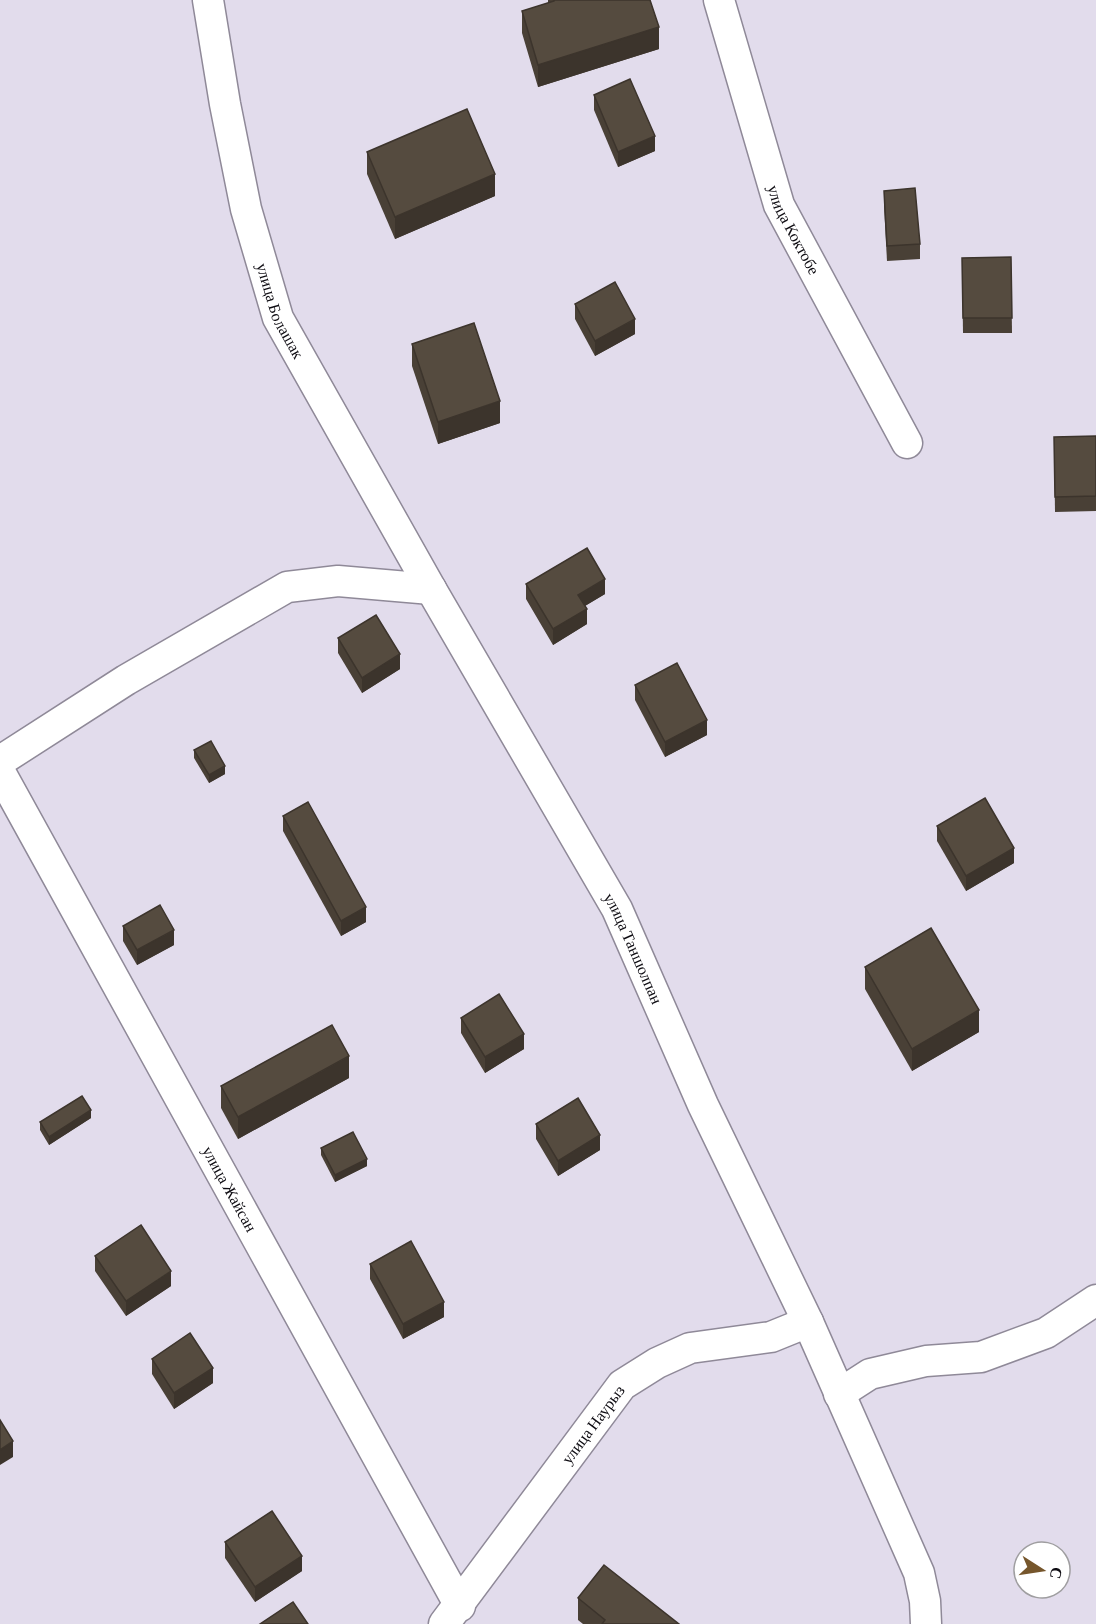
<svg xmlns="http://www.w3.org/2000/svg" width="1096" height="1624" viewBox="0 0 1096 1624" font-family="'Crimson Pro',serif">
<style>
.lines{fill:none;stroke-linecap:round;stroke-linejoin:round}
.minor-casing{stroke:#8f8998;stroke-width:33}
.minor{stroke:#fff;stroke-width:30}
.wall{fill:#494036}
.shaded-wall{fill:#3c342c}
.building{fill:#554b3f;stroke:#3c342c;stroke-width:1.5}
.labels{text-anchor:middle;stroke-width:6;stroke-linejoin:round;paint-order:stroke}
.street-label{font-size:16px;fill:#0e0c12;stroke:#fff}
</style>
<rect width="100%" height="100%" fill="#e2dcec"/>
<g class="lines">
<g class="minor-casing">
<g id="minor">
<path id="s1" d="M208,0L225,104L246,209L278,318L431,589L617,909L703,1105L808,1322L919,1573L925,1601L926,1624"/>
<path id="s2" d="M719,0L779,205L907,443"/>
<polyline points="0,761 126,680 287,587 338,581 431,589"/>
<path id="s3" d="M0,772L460,1606"/>
<polyline points="839,1394 870,1374 926,1361 981,1357 1046,1333 1096,1300"/>
<path id="s4" d="M444,1624L622,1385L657,1363L690,1348L771,1337L808,1322"/>
</g>
</g>
<use href="#minor" class="minor"/>
</g>
<g class="wall">
<polygon points="548,0 650,0 659,49 538,87 522,33 522,11 548,3"/>
<polygon points="594,95 655,151 618,167 594,110"/>
<polygon points="367,152 495,196 395,239 367,174"/>
<polygon points="884,191 920,244 920,259 887,261 884,206"/>
<polygon points="1011,257 1012,333 963,333 962,258"/>
<polygon points="575,304 635,334 595,356 575,319"/>
<polygon points="412,344 500,423 438,444 412,366"/>
<polygon points="1096,436 1096,511 1055,512 1054,437"/>
<polygon points="526,584 605,594 585,606 587,624 553,645 526,599"/>
<polygon points="338,638 400,669 362,693 338,653"/>
<polygon points="635,685 707,735 665,757 635,700"/>
<polygon points="194,750 225,774 209,783 194,758"/>
<polygon points="283,816 366,922 341,936 283,831"/>
<polygon points="937,826 1014,863 966,891 937,841"/>
<polygon points="123,926 174,945 137,965 123,941"/>
<polygon points="865,967 979,1032 912,1071 865,989"/>
<polygon points="461,1018 524,1049 485,1073 461,1033"/>
<polygon points="349,1078 238,1139 221,1108 221,1086"/>
<polygon points="91,1118 49,1145 40,1130 40,1122"/>
<polygon points="536,1124 600,1150 558,1176 536,1139"/>
<polygon points="321,1148 367,1166 335,1182 321,1155"/>
<polygon points="95,1256 171,1286 126,1316 95,1271"/>
<polygon points="370,1264 444,1317 403,1339 370,1279"/>
<polygon points="152,1359 213,1383 174,1409 152,1374"/>
<polygon points="225,1542 302,1571 255,1602 225,1558"/>
<polygon points="578,1598 679,1624 583,1624 578,1620"/>
</g>
<g class="shaded-wall">
<polygon points="659,27 659,49 538,87 538,65"/>
<polygon points="655,136 655,151 618,167 618,152"/>
<polygon points="495,174 495,196 395,239 395,217"/>
<polygon points="635,319 635,334 595,356 595,341"/>
<polygon points="500,401 500,423 438,444 438,422"/>
<polygon points="605,579 605,594 578,610 578,595"/>
<polygon points="587,609 587,624 553,645 553,629"/>
<polygon points="400,654 400,669 362,693 362,678"/>
<polygon points="707,720 707,735 665,757 665,742"/>
<polygon points="225,766 225,774 209,783 209,775"/>
<polygon points="1014,848 1014,863 966,891 966,876"/>
<polygon points="366,907 366,922 341,936 341,921"/>
<polygon points="174,930 174,945 137,965 137,950"/>
<polygon points="979,1010 979,1032 912,1071 912,1049"/>
<polygon points="524,1034 524,1049 485,1073 485,1057"/>
<polygon points="349,1056 349,1078 238,1139 238,1117"/>
<polygon points="91,1110 91,1118 49,1145 49,1137"/>
<polygon points="600,1135 600,1150 558,1176 558,1161"/>
<polygon points="367,1159 367,1166 335,1182 335,1175"/>
<polygon points="171,1271 171,1286 126,1316 126,1301"/>
<polygon points="444,1302 444,1317 403,1339 403,1324"/>
<polygon points="213,1368 213,1383 174,1409 174,1393"/>
<polygon points="13,1441 13,1457 0,1465 0,1450"/>
<polygon points="302,1556 302,1571 255,1602 255,1587"/>
</g>
<g class="building">
<polygon points="554,0 650,0 659,27 538,65 522,11 554,1"/>
<polygon points="630,79 655,136 618,152 594,95"/>
<polygon points="467,109 495,174 395,217 367,152"/>
<polygon points="915,188 920,244 887,246 884,191"/>
<polygon points="1011,257 1012,318 963,318 962,258"/>
<polygon points="615,282 635,319 595,341 575,304"/>
<polygon points="474,323 500,401 438,422 412,344"/>
<polygon points="1096,436 1096,496 1055,497 1054,437"/>
<polygon points="587,548 605,579 578,595 587,609 553,629 526,584"/>
<polygon points="376,615 400,654 362,678 338,638"/>
<polygon points="677,663 707,720 665,742 635,685"/>
<polygon points="211,741 225,766 209,775 194,750"/>
<polygon points="985,798 1014,848 966,876 937,826"/>
<polygon points="308,802 366,907 341,921 283,816"/>
<polygon points="160,905 174,930 137,950 123,926"/>
<polygon points="931,928 979,1010 912,1049 865,967"/>
<polygon points="499,994 524,1034 485,1057 461,1018"/>
<polygon points="332,1025 349,1056 238,1117 221,1086"/>
<polygon points="82,1096 91,1110 49,1137 40,1122"/>
<polygon points="578,1098 600,1135 558,1161 536,1124"/>
<polygon points="353,1132 367,1159 335,1175 321,1148"/>
<polygon points="141,1225 171,1271 126,1301 95,1256"/>
<polygon points="411,1241 444,1302 403,1324 370,1264"/>
<polygon points="190,1333 213,1368 174,1393 152,1359"/>
<polygon points="0,1420 13,1441 0,1450"/>
<polygon points="272,1511 302,1556 255,1587 225,1542"/>
<polygon points="604,1565 679,1624 602,1624 605,1620 578,1598"/>
<polygon points="293,1602 308,1624 260,1624"/>
</g>
<g class="labels">
<g class="street-label">
<text dy="6" stroke="none"><textPath href="#s2" startOffset="242">улица Коктобе</textPath></text>
<text dy="6" stroke="none"><textPath href="#s1" startOffset="320">улица Болашак</textPath></text>
<text dy="6" stroke="none"><textPath href="#s1" startOffset="1050">улица Таншолпан</textPath></text>
<text dy="6" stroke="none"><textPath href="#s3" startOffset="476">улица Жайсан</textPath></text>
<text dy="6" stroke="none"><textPath href="#s4" startOffset="249">улица Наурыз</textPath></text>
</g>
</g>
<g transform="translate(1042 1570) rotate(102)"><circle r="28" fill="#ffffff" stroke="#9f9ea0" stroke-width="1.5"/>
<path d="M0-4.5L10 22L0 15L-10 22Z" fill="#76562c"/>
<text y="-9" font-size="16" font-weight="bold" text-anchor="middle" fill="#0e0c12">С</text>
</g>
</svg>
